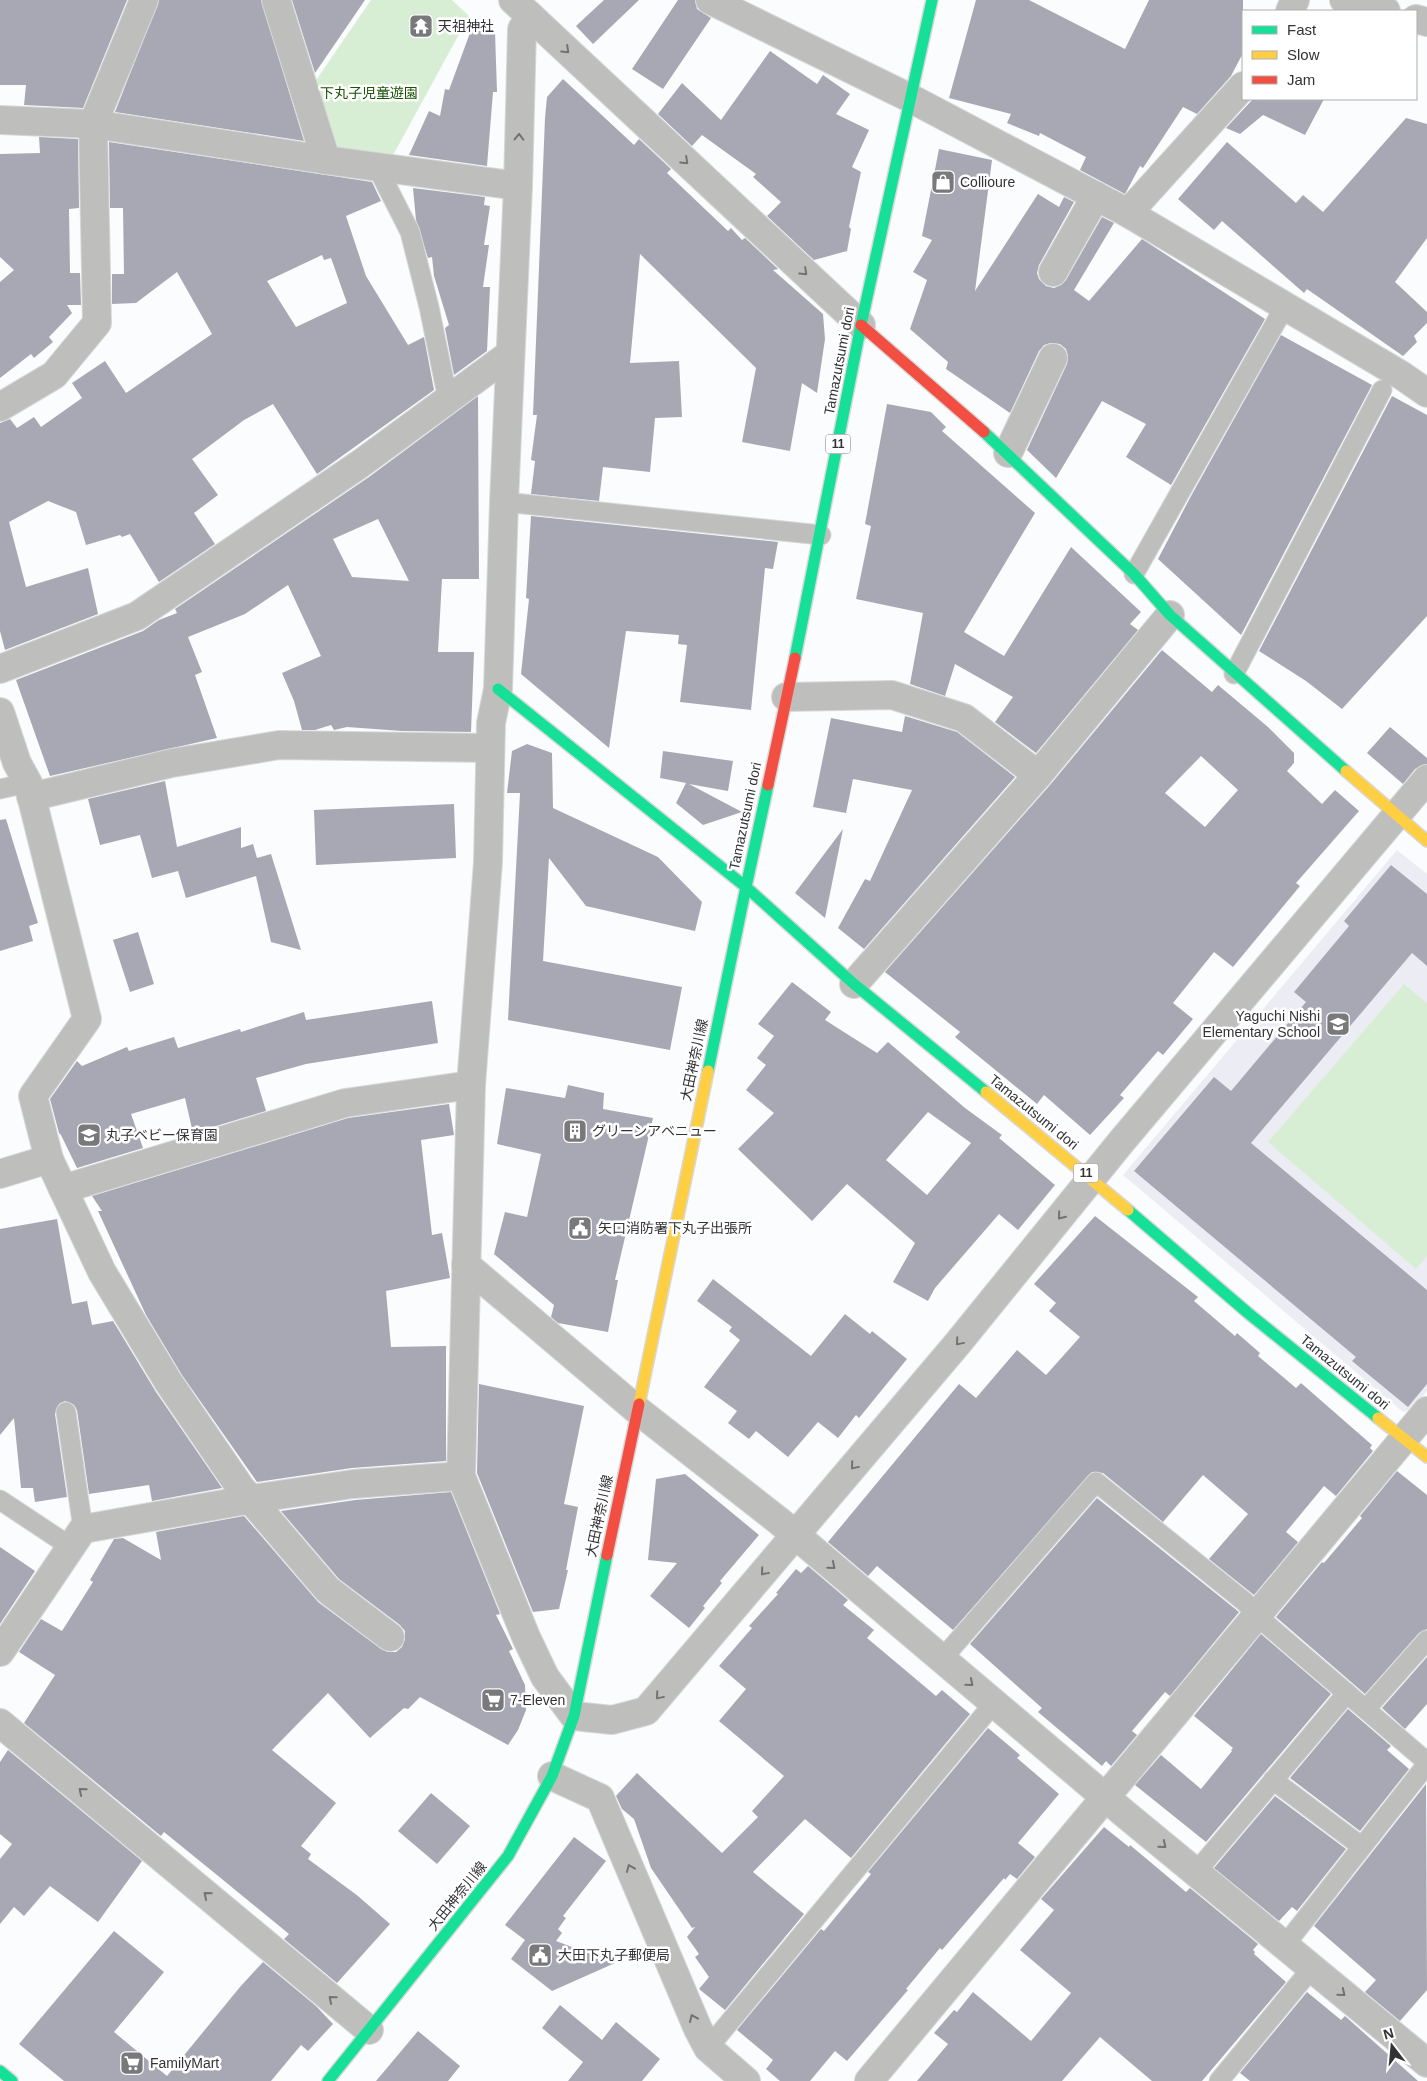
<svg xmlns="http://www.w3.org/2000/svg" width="1427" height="2081" viewBox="0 0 1427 2081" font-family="Helvetica,'Noto Sans JP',sans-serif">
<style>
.built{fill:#ecedf4}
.green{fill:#d8eed4}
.building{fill:#a8a8b4;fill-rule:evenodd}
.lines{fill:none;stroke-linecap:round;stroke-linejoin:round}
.lane-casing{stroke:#d7d8d9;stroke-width:21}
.street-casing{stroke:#d7d8d9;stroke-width:30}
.fast-casing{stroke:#d7d8d9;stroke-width:14}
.slow-casing{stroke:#d7d8d9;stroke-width:14}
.jam-casing{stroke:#d7d8d9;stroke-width:14}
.lane{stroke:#bebfbd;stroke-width:19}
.street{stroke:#bebfbd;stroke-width:28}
.fast{stroke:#16e098;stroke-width:11}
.slow{stroke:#ffcf43;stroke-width:11}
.jam{stroke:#f24e42;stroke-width:11}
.oneway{stroke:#727273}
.labels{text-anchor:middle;stroke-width:5;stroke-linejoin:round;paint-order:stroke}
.shield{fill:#fff;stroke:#707073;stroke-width:1}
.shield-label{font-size:12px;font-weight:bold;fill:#333337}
.poi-label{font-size:14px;fill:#333337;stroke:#fff;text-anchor:start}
.park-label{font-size:14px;fill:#185203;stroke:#fff}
.street-label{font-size:14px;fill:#333337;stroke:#fff}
</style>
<rect width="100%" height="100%" fill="#fbfcfd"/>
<polygon class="built" points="1397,850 1427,874 1427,1391 1412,1409 1403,1412 1123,1175"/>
<g class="green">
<polygon points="371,0 452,0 469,16 391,159 331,151 312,86"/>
<polygon points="1404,984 1427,1003 1427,1256 1416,1269 1268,1142"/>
</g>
<g class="building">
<polygon points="0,0 127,0 83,108 24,105 26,85 0,85"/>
<polygon points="159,0 261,0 304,141 115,112"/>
<polygon points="292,0 365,0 315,73"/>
<polygon points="604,0 639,0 593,44 576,26"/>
<polygon points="678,0 695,0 697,9 711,18 663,89 632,69"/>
<polygon points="976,0 1029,0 1125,49 1149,0 1243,0 1243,53 1231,76 1197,114 1183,107 1143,168 1140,166 1125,194 1080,170 1086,157 1040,133 1039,136 1007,123 1011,114 949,98"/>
<polygon points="474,22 495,32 497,92 493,92 487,166 409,155 429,111 440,116 445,89 449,90"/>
<polygon points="770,51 817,84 823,75 850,94 836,114 869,130 852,167 861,172 849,227 851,229 847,251 814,260 767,216 781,202 753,177 756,174 702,135 692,146 658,114 682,83 721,120"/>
<polygon points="563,79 634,145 639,139 671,169 667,173 728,231 731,228 742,240 745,238 778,269 773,270 823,314 825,339 817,393 802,383 790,451 742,442 756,368 640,254 630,363 679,361 682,417 655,418 650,472 603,467 599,501 531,494 535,461 531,460 537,415 533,415 534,391 545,118 547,97"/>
<polygon points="1253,99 1324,99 1305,135 1263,115 1240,134 1226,128"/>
<polygon points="1406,118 1427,124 1427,238 1395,282 1427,312 1427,323 1414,336 1417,342 1403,356 1307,289 1304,293 1222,221 1214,230 1178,199 1227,142 1296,203 1303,195 1323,212"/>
<polygon points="39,137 78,139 79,208 69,209 70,273 80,273 81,305 67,305 72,313 49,337 53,342 34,358 31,354 0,378 0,282 14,270 0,257 0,154 40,153"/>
<path d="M109,142L372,182L381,201L346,216L366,276L408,345L424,337L434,390L317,474L273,404L244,420L192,459L218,495L194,513L215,544L159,582L130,534L122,537L120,535L86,545L76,512L48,501L9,522L26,587L88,568L98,614L5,650L0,631V423L10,419L17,428L34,417L41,427L82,398L72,383L105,361L126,393L212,334L177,272L136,303L112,304V274H124L123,208H110ZM322,255L324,260L331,258L347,303L296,327L267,281Z"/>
<polygon points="939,149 992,160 975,291 1038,194 1059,207 1064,197 1074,202 1039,265 1037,273 1039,279 1046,286 1054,288 1061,285 1066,280 1102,217 1114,223 1074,290 1089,301 1142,239 1265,319 1171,485 1126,457 1146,424 1102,401 1056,478 1027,450 1067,364 1068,356 1066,349 1060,344 1051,343 1044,345 1039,351 1010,413 946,369 948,362 910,329 927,280 913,272 932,240 922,236"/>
<polygon points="413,188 485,197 484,205 490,206 484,245 489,245 483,287 490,287 487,351 454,375 445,328 449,325 434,276 432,257 428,258 416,220"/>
<polygon points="1281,335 1372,385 1241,635 1158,559 1191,496"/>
<path d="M478,396L479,579H442L438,652H474L471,732L402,731L347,727L334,730L331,725L315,730H302L294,701L282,673L321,656L288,585L245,614L188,637L202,672L195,675L217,738L50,776L16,680L143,631L159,620L177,613L175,609L369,477ZM378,519L409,581L352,577L333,539Z"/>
<polygon points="1392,396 1427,415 1427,616 1342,709 1306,681 1259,651"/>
<polygon points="887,404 931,412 946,427 942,431 1035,513 964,632 1004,656 1071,547 1141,612 1130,624 1138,630 1036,753 995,722 1013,697 955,664 945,696 910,684 923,613 856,599 871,526 865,524"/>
<polygon points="531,516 778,542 773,569 765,568 751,710 680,702 687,645 678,644 679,635 626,631 609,748 521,674 529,599 526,598"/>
<path d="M1162,650L1212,692L1218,685L1268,727L1294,753V763L1287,771L1322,804L1335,790L1359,811L1296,883L1300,886L1233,967L1214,952L1173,1003L1193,1019L1163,1055L1158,1051L1120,1095L1124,1098L1090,1135L1044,1095L1037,1104L955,1037L960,1032L885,972L1050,785ZM1201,756L1238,790L1205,827L1165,793Z"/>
<polygon points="905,716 957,732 1015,777 864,949 838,928 865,879 870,881 912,790 853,779 846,813 813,807 831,718 902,732"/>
<polygon points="1390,727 1427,758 1427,764 1415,769 1403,784 1367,753"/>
<polygon points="527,744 552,753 553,808 658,857 702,902 695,931 586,906 549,858 543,961 682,987 670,1050 508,1020 520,793 507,793 512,751"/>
<polygon points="663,751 733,761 728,791 689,784 742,812 703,825 676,803 686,783 660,778"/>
<polygon points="165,781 177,847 241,827 241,848 253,844 257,858 271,854 301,950 271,942 256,876 186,898 178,871 152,878 140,835 100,845 88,799"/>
<polygon points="454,804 456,858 316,865 314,810"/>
<polygon points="6,819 38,923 29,926 33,941 0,951 0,820"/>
<polygon points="843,829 825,918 795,893"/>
<polygon points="1391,865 1427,894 1427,966 1412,953 1251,1143 1427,1290 1427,1384 1408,1407 1352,1361 1356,1357 1134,1171 1214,1077 1231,1091 1306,1002 1294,992 1349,926 1344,921"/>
<polygon points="138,932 154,984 130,992 113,940"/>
<path d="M792,982L831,1012L825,1020L877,1053L888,1042L965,1108L1002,1135L999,1138L1055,1185L1018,1230L999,1214L935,1288L928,1301L893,1282L915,1243L847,1184L812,1221L738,1149L774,1113L746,1090L766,1065L757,1058L774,1036L758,1024ZM928,1112L971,1143L927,1195L886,1160Z"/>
<polygon points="432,1001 438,1043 306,1064 256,1078 266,1111 193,1133 185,1098 131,1114 143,1148 77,1168 61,1135 59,1133 50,1099 77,1061 82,1066 127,1047 129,1051 174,1037 178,1048 240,1029 241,1032 304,1012 306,1020"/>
<polygon points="568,1085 604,1093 603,1109 653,1118 615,1280 618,1280 608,1332 558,1323 551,1317 554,1305 494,1254 505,1212 527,1217 541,1154 497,1144 506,1088 565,1098"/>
<polygon points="449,1104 454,1135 421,1140 432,1235 442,1233 450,1278 386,1291 391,1347 446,1346 446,1461 352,1468 257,1482 182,1375 146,1315 98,1211 102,1211 92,1196 348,1118"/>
<polygon points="1095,1216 1198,1297 1194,1301 1235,1336 1237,1333 1260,1353 1258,1356 1296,1388 1301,1383 1325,1404 1372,1445 1370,1448 1373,1451 1336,1496 1324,1486 1286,1532 1298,1542 1254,1595 1209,1559 1248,1514 1203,1475 1163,1522 1103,1473 1092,1472 953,1630 877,1566 868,1576 828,1542 959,1384 976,1398 1017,1350 1046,1375 1080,1337 1049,1311 1056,1303 1034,1284"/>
<polygon points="57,1219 72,1304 87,1301 92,1325 113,1321 156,1392 222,1488 152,1501 149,1485 89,1494 77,1410 74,1405 65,1401 59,1404 55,1414 67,1497 35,1502 33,1488 21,1488 14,1418 0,1435 0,1229"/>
<polygon points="713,1279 811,1356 845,1314 870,1334 872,1331 907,1359 859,1418 856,1415 838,1438 818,1422 788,1457 756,1431 749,1439 728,1423 737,1411 704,1387 740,1340 729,1331 732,1327 697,1301"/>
<polygon points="479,1384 584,1406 564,1504 578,1507 566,1570 568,1570 559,1609 533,1612 477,1473"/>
<polygon points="1397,1471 1427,1495 1427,1629 1419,1633 1365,1694 1276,1617 1322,1562 1324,1563 1362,1518 1360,1516"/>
<polygon points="685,1474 759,1535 720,1581 722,1583 703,1606 705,1608 689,1628 650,1596 677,1563 648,1560 656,1479"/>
<polygon points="451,1492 500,1614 496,1615 513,1649 509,1651 525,1685 526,1710 518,1730 508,1745 420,1697 408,1709 404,1708 370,1738 328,1693 272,1750 336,1803 301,1846 311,1854 308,1859 358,1896 390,1924 337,1983 284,1939 289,1934 217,1875 164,1832 161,1836 24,1723 55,1675 19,1652 41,1619 62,1631 93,1582 90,1580 114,1539 123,1538 161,1560 156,1532 244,1516 318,1602 381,1649 388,1652 396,1652 402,1647 405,1639 405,1631 400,1625 339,1579 281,1511 355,1500"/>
<polygon points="1097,1498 1239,1612 1170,1696 1165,1692 1132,1731 1137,1735 1111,1766 1106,1761 1102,1766 1038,1712 1042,1708 970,1644"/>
<polygon points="0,1547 35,1571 0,1624"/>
<polygon points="808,1566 848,1600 843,1605 874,1630 867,1638 936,1696 942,1690 970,1714 851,1858 805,1819 753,1872 804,1914 725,2010 699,1989 709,1977 695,1957 699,1954 687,1937 695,1927 692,1928 651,1868 634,1819 622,1809 616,1796 637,1773 722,1853 758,1817 752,1811 784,1776 719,1721 746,1689 719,1666 752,1628 749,1626 778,1594 776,1593 796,1569 801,1573"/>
<polygon points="1261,1634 1331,1694 1206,1842 1135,1785 1161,1755 1201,1789 1232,1751 1231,1750 1233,1748 1194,1716"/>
<polygon points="1427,1657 1427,1704 1405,1729 1382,1708"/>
<polygon points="1348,1709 1391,1746 1387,1750 1409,1769 1360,1831 1290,1778"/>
<polygon points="988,1728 1020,1755 1017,1758 1059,1794 1018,1843 1035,1857 1017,1879 1010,1874 1005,1880 1004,1878 942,1950 940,1948 906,1989 908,1990 847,2061 835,2051 810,2081 780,2081 766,2069 773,2060 737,2030 821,1929 824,1931 871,1874 868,1872"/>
<polygon points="8,1750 142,1861 98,1922 50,1886 24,1916 14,1907 0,1924 0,1859 12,1844 0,1834 0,1762"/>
<polygon points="1426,1784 1427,1990 1400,2021 1365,1992 1376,1980 1314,1926"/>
<polygon points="431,1793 470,1826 437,1864 398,1831"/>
<polygon points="1275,1796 1346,1849 1297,1911 1292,1907 1279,1921 1214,1868"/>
<polygon points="1104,1827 1129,1847 1130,1845 1186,1892 1190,1888 1258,1944 1253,1950 1255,1952 1254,1954 1286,1982 1202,2081 1152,2081 1100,2037 1062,2081 917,2081 948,2044 934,2033 954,2010 957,2012 973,1992 1031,2041 1071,1993 1020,1950 1054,1910 1041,1899"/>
<polygon points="574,1837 606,1861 563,1916 566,1918 558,1929 562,1933 556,1941 615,1963 552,1991 511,1959 525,1940 505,1925"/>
<polygon points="114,1931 164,1972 114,2032 167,2076 240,1987 263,1962 316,2006 333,2024 308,2051 301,2045 271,2081 64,2081 19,2044"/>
<polygon points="1307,1992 1341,2020 1345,2016 1418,2081 1250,2081 1240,2073"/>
<polygon points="560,2005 602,2040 616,2022 660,2059 642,2081 568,2081 583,2062 542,2028"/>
<polygon points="418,2031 460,2066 448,2081 376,2081"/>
</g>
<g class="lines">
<g class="lane-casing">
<g id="lane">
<polyline points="377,167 410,232 429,307 448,400"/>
<polyline points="504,502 821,535"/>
<polyline points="1134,574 1285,306"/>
<polyline points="1234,674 1382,390"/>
<polyline points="0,789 28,783"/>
<polyline points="66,1412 83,1529"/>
<polyline points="0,1500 71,1547"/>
<polyline points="942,1659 1096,1482 1245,1602 1257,1616 1427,1762"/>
<polyline points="1366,1709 1427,1640"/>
<polyline points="1273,1780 1361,1846"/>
<polyline points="1196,1872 1347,1693"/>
<polyline points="1285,1945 1427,1764"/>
<polyline points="708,2048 994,1703"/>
<polyline points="1219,2081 1312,1968"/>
</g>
</g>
<g class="street-casing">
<g id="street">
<polyline points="276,0 326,160"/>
<polyline points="513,0 861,325"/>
<polyline points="710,0 910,98 1128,213 1401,375 1427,393"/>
<polyline points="1344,0 1386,11"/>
<polyline points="1290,11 1295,0"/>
<polyline points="531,17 522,29 518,186 504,502 498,689 491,723 488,862 471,1085 461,1476 526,1637 545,1677 574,1716 612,1720 646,1711 958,1343 1121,1142 1427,779"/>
<polyline points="1416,19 1427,22"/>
<polyline points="0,120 93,124 326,160 518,186"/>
<polyline points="1128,213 1243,86"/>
<polyline points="1053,272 1096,196"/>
<polyline points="0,407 54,375 97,323 93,124 144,0"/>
<polyline points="1008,453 1053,358"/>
<polyline points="0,669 137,616 360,464 510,354"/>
<polyline points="786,697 892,695 964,718 1038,775"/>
<polyline points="0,712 17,763 28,783 87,1019 33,1096 49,1159 102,1272 169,1383 240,1487 328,1590 390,1637"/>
<polyline points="31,797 172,763 279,745 490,748"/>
<polyline points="854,984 1038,775 1170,615"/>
<polyline points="0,1174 49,1159"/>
<polyline points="63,1189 345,1103 471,1085"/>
<polyline points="466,1265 636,1409 779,1521 1125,1814 1427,2063"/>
<polyline points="0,1652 83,1529 252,1499 353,1484 461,1476"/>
<polyline points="0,1723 369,2030"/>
<polyline points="552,1776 600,1798 698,2029 708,2048 746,2081"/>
<polyline points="869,2081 1427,1411"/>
</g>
</g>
<g class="fast-casing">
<g id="fast">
<polyline points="984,432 1134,574 1170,615 1346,771"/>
<polyline points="795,658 861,325 932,0"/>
<polyline points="498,689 746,887 708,1071"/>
<polyline points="768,785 746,887 854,984 986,1092"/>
<polyline points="1128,1210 1248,1313 1378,1418"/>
<polyline points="0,2071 12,2081"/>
<polyline points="328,2081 508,1856 552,1776 574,1716 607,1555"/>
</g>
</g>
<g class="slow-casing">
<g id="slow">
<polyline points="1346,771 1427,841"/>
<polyline points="986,1092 1128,1210"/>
<polyline points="639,1404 708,1071"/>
<polyline points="1378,1418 1427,1457"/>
</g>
</g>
<g class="jam-casing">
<g id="jam">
<polyline points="861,325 984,432"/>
<polyline points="768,785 795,658"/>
<polyline points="607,1555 639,1404"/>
</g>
</g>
<use href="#lane" class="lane"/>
<use href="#street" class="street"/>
<use href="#fast" class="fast"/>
<use href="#slow" class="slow"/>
<use href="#jam" class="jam"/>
</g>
<defs><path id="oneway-chevron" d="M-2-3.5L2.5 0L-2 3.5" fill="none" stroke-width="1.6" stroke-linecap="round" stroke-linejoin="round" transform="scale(1.25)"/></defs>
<g class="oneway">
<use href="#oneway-chevron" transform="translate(566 50) rotate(43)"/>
<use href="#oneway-chevron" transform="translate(519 137) rotate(-89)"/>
<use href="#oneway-chevron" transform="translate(685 161) rotate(43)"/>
<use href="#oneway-chevron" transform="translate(804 272) rotate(43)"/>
<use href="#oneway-chevron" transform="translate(1061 1216) rotate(129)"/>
<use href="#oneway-chevron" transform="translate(959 1342) rotate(130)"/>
<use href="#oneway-chevron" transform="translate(854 1466) rotate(130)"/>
<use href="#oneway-chevron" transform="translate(832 1566) rotate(40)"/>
<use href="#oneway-chevron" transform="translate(764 1572) rotate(130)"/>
<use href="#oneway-chevron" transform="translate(970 1683) rotate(40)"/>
<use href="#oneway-chevron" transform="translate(659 1696) rotate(130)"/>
<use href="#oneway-chevron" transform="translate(82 1791) rotate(-140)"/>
<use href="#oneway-chevron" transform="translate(1163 1845) rotate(39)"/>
<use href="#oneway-chevron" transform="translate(630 1868) rotate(-113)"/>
<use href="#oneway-chevron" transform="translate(207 1895) rotate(-140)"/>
<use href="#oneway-chevron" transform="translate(1342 1993) rotate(39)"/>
<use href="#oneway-chevron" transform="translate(332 1999) rotate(-140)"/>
<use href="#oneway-chevron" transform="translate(693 2018) rotate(-113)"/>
</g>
<defs>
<g id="temple-square" transform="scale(1.25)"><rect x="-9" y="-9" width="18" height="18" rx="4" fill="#79797c" stroke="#fff"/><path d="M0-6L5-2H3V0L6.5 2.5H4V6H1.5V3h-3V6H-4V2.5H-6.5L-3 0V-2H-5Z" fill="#fff"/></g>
<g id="shop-square" transform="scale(1.25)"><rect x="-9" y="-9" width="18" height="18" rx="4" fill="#79797c" stroke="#fff"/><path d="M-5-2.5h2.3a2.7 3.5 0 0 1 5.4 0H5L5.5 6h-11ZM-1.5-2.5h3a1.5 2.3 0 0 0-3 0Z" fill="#fff"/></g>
<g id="school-square" transform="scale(1.25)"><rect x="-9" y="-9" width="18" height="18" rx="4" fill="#79797c" stroke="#fff"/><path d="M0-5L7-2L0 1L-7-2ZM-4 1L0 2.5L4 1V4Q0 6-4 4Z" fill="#fff"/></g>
<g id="building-square" transform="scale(1.25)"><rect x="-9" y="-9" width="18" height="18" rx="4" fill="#79797c" stroke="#fff"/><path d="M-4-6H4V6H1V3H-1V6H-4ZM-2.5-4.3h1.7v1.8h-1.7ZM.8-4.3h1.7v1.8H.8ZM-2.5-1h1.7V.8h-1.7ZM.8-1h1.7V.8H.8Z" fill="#fff"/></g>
<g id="civic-square" transform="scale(1.25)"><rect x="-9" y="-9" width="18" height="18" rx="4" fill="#79797c" stroke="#fff"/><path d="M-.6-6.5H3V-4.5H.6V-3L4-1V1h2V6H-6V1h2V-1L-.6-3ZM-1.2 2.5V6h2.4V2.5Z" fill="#fff"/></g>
<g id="supermarket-square" transform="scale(1.25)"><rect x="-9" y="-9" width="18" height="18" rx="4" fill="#79797c" stroke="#fff"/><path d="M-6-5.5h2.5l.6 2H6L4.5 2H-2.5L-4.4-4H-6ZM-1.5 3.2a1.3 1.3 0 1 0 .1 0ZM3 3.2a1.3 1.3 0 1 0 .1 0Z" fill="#fff"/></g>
</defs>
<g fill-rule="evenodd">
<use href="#temple-square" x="421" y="26"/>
<use href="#shop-square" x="943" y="182"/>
<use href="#school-square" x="1338" y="1024"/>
<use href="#building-square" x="575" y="1131"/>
<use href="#school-square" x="89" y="1135"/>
<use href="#civic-square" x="580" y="1228"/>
<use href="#supermarket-square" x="493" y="1700"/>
<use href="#civic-square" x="540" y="1955"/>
<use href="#supermarket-square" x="132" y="2063"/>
</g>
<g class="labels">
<g class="shield">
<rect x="825.5" y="434.5" width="25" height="19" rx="4"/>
<rect x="1073.5" y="1163.5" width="25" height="19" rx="4"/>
</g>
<g class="shield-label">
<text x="838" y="448">11</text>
<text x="1086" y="1177">11</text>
</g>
<g class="poi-label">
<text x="438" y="31">天祖神社</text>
<text x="960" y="187">Collioure</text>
<text x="1320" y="1021" text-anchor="end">Yaguchi Nishi<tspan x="1320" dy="16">Elementary School</tspan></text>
<text x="592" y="1136">グリーンアベニュー</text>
<text x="106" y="1140">丸子ベビー保育園</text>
<text x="598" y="1233">矢口消防署下丸子出張所</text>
<text x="510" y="1705">7-Eleven</text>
<text x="558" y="1960">大田下丸子郵便局</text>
<text x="150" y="2068">FamilyMart</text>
</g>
<g class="park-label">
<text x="369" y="98">下丸子児童遊園</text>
</g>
<g class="street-label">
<text transform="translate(839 361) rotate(-79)" y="5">Tamazutsumi dori</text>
<text transform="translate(745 816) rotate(-78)" y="5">Tamazutsumi dori</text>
<text transform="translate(694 1060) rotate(-78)" y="5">大田神奈川線</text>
<text transform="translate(1034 1112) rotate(39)" y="5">Tamazutsumi dori</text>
<text transform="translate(1345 1372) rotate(39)" y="5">Tamazutsumi dori</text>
<text transform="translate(599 1516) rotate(-78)" y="5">大田神奈川線</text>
<text transform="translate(457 1896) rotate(-51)" y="5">大田神奈川線</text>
</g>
</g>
<rect x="1242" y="10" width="175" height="90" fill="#ffffff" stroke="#adadaf"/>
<rect x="1252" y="26" width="25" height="8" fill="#16e098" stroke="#adadaf"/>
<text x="1287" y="35" font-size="15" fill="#333337">Fast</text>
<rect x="1252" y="51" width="25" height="8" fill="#ffcf43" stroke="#adadaf"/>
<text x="1287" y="60" font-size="15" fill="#333337">Slow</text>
<rect x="1252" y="76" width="25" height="8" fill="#f24e42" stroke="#adadaf"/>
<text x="1287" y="85" font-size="15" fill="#333337">Jam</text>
<g transform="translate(1392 2046) rotate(344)" stroke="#ffffff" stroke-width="4" paint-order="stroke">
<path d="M0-4L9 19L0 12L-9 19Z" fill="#333337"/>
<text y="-8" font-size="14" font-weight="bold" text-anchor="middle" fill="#333337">N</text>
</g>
</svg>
